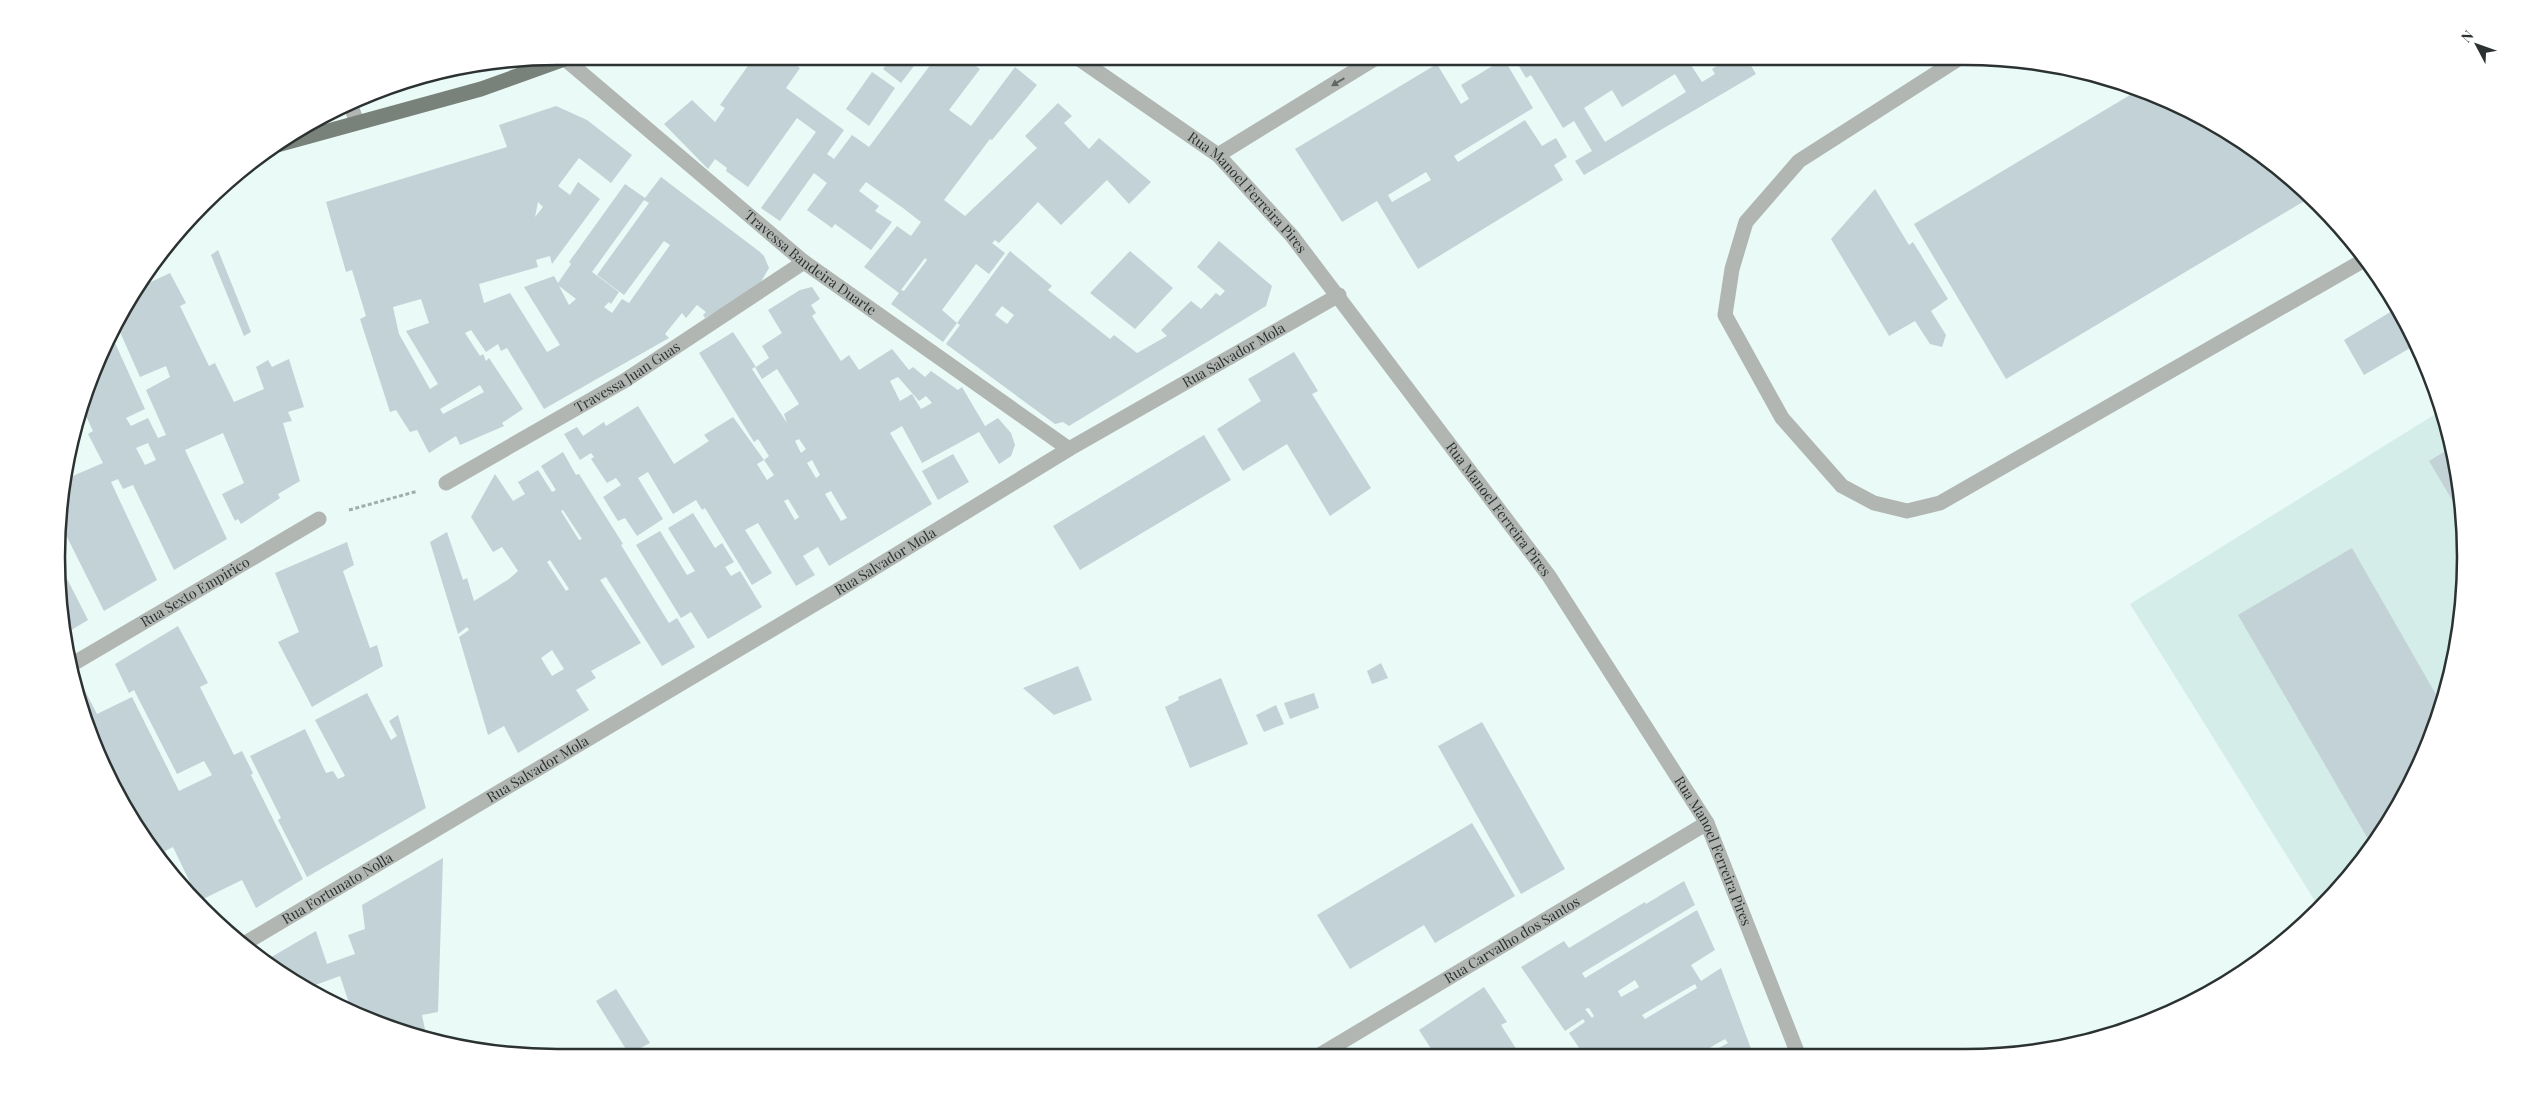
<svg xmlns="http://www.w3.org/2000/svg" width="2522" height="1114" viewBox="0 0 2522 1114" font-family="'Playfair Display',serif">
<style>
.built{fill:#d4ede9}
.building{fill:#c3d2d7;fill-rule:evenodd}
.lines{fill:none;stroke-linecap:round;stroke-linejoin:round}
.path{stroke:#a1aeac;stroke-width:3;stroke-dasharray:4 2.5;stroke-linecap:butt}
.minor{stroke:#b1b6b2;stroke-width:15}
.major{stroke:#78817a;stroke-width:15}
.oneway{fill:#616765}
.labels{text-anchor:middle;stroke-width:4;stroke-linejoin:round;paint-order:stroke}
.street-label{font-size:14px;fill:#2b3231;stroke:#fff}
.rim{fill:none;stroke:#2b3231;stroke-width:2.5}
</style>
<rect width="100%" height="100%" fill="#e9faf7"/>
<polygon class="built" points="2442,410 2449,428 2465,525 2461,623 2439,718 2414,779 2362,862 2318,906 2130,604"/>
<g class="building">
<path d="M739,56H783L800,68L786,88L844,130L827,154L834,159L852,135L869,147L937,56H970L967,60L980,69L949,110L971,126L1015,67L1037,85L992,140L990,139L944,200L965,216L1037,148L1025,136L1058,103L1072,116L1064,123L1089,149L1099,138L1151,182L1129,204L1107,180L1061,225L1038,202L999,243L995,240L992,243L1005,253L989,274L976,264L942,310L957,323L1010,251L1052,286L1048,290L1110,339L1114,335L1137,353L1167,336L1161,330L1191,301L1201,309L1216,293L1220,296L1225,291L1197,267L1219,241L1272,286L1266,306L1069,426L1063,422L1055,424L946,344L960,325L957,323L943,342L891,304L899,293L864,267L897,226L911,236L921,222L903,208L866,182L859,191L879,206L875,211L892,222L871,250L835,224L832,228L807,210L827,183L814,173L780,221L761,208L816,132L797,118L748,187L726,171L727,168L715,159L708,169L664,124L692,100L715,122L725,108L720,105L750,63ZM925,258L927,260L904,291L901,290ZM1002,306L1014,315L1007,324L995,315Z"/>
<polygon points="893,56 920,58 901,83 883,69"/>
<polygon points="1308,56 1319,56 1311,61"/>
<path d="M1513,56H1685L1702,82L1715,74L1712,69L1732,56H1745L1756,74L1584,175L1575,161L1592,151L1574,121L1563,128L1531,75L1526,78ZM1675,74L1686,92L1605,142L1584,108L1612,90L1622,107Z"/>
<polygon points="1710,56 1728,56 1715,64"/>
<path d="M1504,59L1533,108L1454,156L1458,162L1525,120L1542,146L1556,138L1567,157L1554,165L1563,180L1418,269L1377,201L1342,222L1295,149L1437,64L1461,104L1469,99L1461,85ZM1426,172L1431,180L1392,202L1388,195Z"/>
<polygon points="872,72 895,88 869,126 846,109"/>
<polygon points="2140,89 2216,123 2295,181 2311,197 2006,379 1914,224"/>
<path d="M556,106L587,120L632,155L611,183L579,158L558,186L570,195L578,182L600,199L552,264L550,256L536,260L538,267L479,284L484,303L510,293L547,352L560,345L524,287L554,276L558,283L571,264L569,262L625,184L645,198L661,177L760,252L764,256L769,268L758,287L705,318L703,315L706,312L697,305L686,318L682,313L665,334L669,338L544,409L507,348L501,351L498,344L486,352L471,330L465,333L480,356L483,354L486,361L489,358L523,409L502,423L504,426L460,445L456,436L429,453L417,430L410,432L396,410L390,412L360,319L366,316L352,270L346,272L326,202L507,147L499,125ZM644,200L649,203L597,275L624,295L664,241L670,245L629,303L622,299L612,313L604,307L609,302L611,304L619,292L592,272ZM538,202L543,207L535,217ZM559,286L576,299L569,305ZM421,299L429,323L406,331L438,384L430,389L399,334L393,307ZM480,385L484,392L443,414L440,409Z"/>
<polygon points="1875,189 1909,245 1913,242 1948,299 1931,311 1946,335 1942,347 1930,344 1915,321 1889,336 1831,239"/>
<polygon points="218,250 251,332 244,336 211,255"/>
<polygon points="1130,251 1173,288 1135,329 1090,293"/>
<path d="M170,273L186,303L180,306L209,366L215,363L234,402L264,389L256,367L268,360L272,367L289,359L304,407L288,412L292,421L283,423L300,481L278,494L280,498L241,524L238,519L235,521L222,494L244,483L223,433L185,450L227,539L174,570L133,485L123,489L118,479L111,482L157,580L104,611L60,523L65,471L68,478L103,463L88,434L93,431L81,405L111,334L145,409L126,418L131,426L148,418L158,438L166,435L146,390L170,377L166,366L140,377L116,323L123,307L136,289ZM148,443L156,460L145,465L136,448Z"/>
<path d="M812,287L820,299L811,305L816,313L812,316L841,361L849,355L859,370L892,349L909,370L913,367L925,377L931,371L958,390L962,387L985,426L998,418L1011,433L1015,445L1011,456L999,464L979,432L922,463L902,426L890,433L932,504L829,566L818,547L803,556L815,575L796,586L758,523L745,530L772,573L752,585L705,508L702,510L696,500L673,514L648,472L638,478L663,519L637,536L625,518L618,521L603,497L621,485L616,478L607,483L591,459L594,457L591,453L580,460L564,434L577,427L583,436L604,422L606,426L638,406L674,464L709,441L704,435L733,417L764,460L757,464L767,480L774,475L764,460L769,456L758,439L754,442L699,353L733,332L756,367L769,358L762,346L782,333L768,310L800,290ZM755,367L762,379L777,369L799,404L784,414L787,423L752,369ZM898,377L919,401L926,396L932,403L921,409L912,394L900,401L890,381ZM799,439L806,449L801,453L795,441ZM812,460L820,475L816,478L807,463ZM831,491L847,518L841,521L825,494ZM788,499L799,517L795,520L784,501Z"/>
<polygon points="2397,308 2417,344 2364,375 2344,340"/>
<polygon points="1294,352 1318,391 1312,394 1371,488 1330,516 1287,444 1243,471 1217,429 1261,401 1248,379"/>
<polygon points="1204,435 1231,480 1080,570 1053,526"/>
<polygon points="2452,447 2464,520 2429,461"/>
<path d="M563,452L576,475L579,474L623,544L621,545L669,623L677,618L695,647L662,666L606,577L600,580L641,643L591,671L596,678L576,690L589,710L518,753L504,726L488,735L459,637L469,630L467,627L458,634L430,542L447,532L463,580L467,578L474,601L509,579L518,571L502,547L493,552L471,517L495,474L513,501L525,494L518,482L538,470L552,492L556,490L541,466ZM563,510L582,539L579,540L561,511ZM550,560L569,589L566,591L547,562ZM552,650L564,669L552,676L541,658Z"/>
<polygon points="953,454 969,482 938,500 922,471"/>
<polygon points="693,513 715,548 722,543 734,562 725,567 731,576 740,571 762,607 708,639 691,612 681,618 636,545 660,531 687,575 695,571 668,528"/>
<polygon points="347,542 354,565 343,571 370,648 377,645 383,666 312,707 278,642 299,632 275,573"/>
<polygon points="2352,548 2442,705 2439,718 2414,779 2372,846 2238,615"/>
<polygon points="56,557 88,620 63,635 61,623"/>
<polygon points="178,626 208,683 200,687 234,755 242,751 253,773 251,775 303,879 256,908 242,880 199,901 173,847 165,851 169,859 160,862 131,819 137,816 132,807 125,810 123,807 83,718 76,688 82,685 97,714 132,697 179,791 212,775 204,761 177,774 134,690 129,693 115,664"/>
<polygon points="1381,663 1388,678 1372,684 1367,671"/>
<polygon points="1078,666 1092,700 1054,715 1023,688"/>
<polygon points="1221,678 1248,744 1190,768 1165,707 1179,700 1178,697"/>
<polygon points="367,693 391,740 397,736 389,721 398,715 426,808 307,877 278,820 281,818 250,756 305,729 326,773 333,771 338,779 345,776 315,720"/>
<polygon points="1314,693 1319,708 1290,719 1284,703"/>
<polygon points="1276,705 1284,724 1264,732 1256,715"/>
<polygon points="1482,722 1565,869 1521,894 1438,746"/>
<polygon points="1472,823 1515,896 1435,943 1424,925 1350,969 1317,915"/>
<polygon points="443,858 438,1012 422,1015 427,1039 396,1031 345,1008 350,1006 340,976 310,987 313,993 269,964 268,959 316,931 327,964 355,954 348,935 365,929 362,905"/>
<path d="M1684,881L1695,905L1582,973L1585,978L1697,910L1715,950L1691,965L1701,981L1721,968L1753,1054H1715L1713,1051L1728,1043L1725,1039L1699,1054L1584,1055L1569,1033L1585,1022L1583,1019L1565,1031L1521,967L1564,941L1569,948L1645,902L1646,904ZM1635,980L1639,987L1621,997L1618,991ZM1695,984L1697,988L1645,1019L1642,1015ZM1589,1008L1594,1016L1592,1018L1585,1009Z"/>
<polygon points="1484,987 1507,1022 1501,1025 1520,1055 1484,1055 1483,1053 1435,1055 1419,1030"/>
<polygon points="616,989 650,1043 629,1054 596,1001"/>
<polygon points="1386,1051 1389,1055 1378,1055"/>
</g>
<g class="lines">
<polyline class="path" points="349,510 418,491"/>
<g class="minor">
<path id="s1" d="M1075,56L1218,155L1292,236L1549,576L1707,823L1798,1054"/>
<polyline points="1963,56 1799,161 1746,222 1732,269 1725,315 1782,418 1842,486 1874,503 1907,511 1940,503 2366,259"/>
<path id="s2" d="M565,59L804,262L1069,449"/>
<polyline points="350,104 357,122"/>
<polyline points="1218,155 1379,56"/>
<path id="s3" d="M446,483L624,381L804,262"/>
<path id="s4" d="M71,665L319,519"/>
<path id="s5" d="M242,945L840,589L1069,449L1339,295"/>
<path id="s6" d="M1318,1056L1707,823"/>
</g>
<polyline class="major" points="277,145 481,89 573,56"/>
</g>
<defs><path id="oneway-solid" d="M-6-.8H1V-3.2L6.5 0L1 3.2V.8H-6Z" transform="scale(1.25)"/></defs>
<use class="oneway" href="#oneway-solid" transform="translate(1338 82) rotate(149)"/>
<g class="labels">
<g class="street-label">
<text dy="5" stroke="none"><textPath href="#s1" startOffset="221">Rua Manoel Ferreira Pires</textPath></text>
<text dy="5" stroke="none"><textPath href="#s2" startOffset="319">Travessa Bandeira Duarte</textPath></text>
<text dy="5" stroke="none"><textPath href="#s5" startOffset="1154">Rua Salvador Mola</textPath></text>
<text dy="5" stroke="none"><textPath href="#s3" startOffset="210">Travessa Juan Guas</textPath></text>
<text dy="5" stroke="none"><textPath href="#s1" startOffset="626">Rua Manoel Ferreira Pires</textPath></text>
<text dy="5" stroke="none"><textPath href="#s5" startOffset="749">Rua Salvador Mola</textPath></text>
<text dy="5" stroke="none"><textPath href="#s4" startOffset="144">Rua Sexto Empirico</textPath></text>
<text dy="5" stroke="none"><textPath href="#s5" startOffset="344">Rua Salvador Mola</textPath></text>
<text dy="5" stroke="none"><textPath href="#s1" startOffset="1031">Rua Manoel Ferreira Pires</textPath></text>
<text dy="5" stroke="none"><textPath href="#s5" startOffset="111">Rua Fortunato Nolla</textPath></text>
<text dy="5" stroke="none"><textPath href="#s6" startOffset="226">Rua Carvalho dos Santos</textPath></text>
</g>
</g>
<path d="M0 0H2522V1114H0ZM557 65H1965A492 492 0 0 1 2457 557V557A492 492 0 0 1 1965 1049H557A492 492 0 0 1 65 557V557A492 492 0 0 1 557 65Z" fill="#fff" fill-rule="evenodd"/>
<path class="rim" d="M557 65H1965A492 492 0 0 1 2457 557V557A492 492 0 0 1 1965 1049H557A492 492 0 0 1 65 557V557A492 492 0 0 1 557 65Z"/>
<g transform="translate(2477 45) rotate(311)" stroke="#ffffff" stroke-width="4" paint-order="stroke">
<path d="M0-4L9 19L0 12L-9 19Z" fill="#2b3231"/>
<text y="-8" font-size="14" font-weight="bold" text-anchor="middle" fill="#2b3231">N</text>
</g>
</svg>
